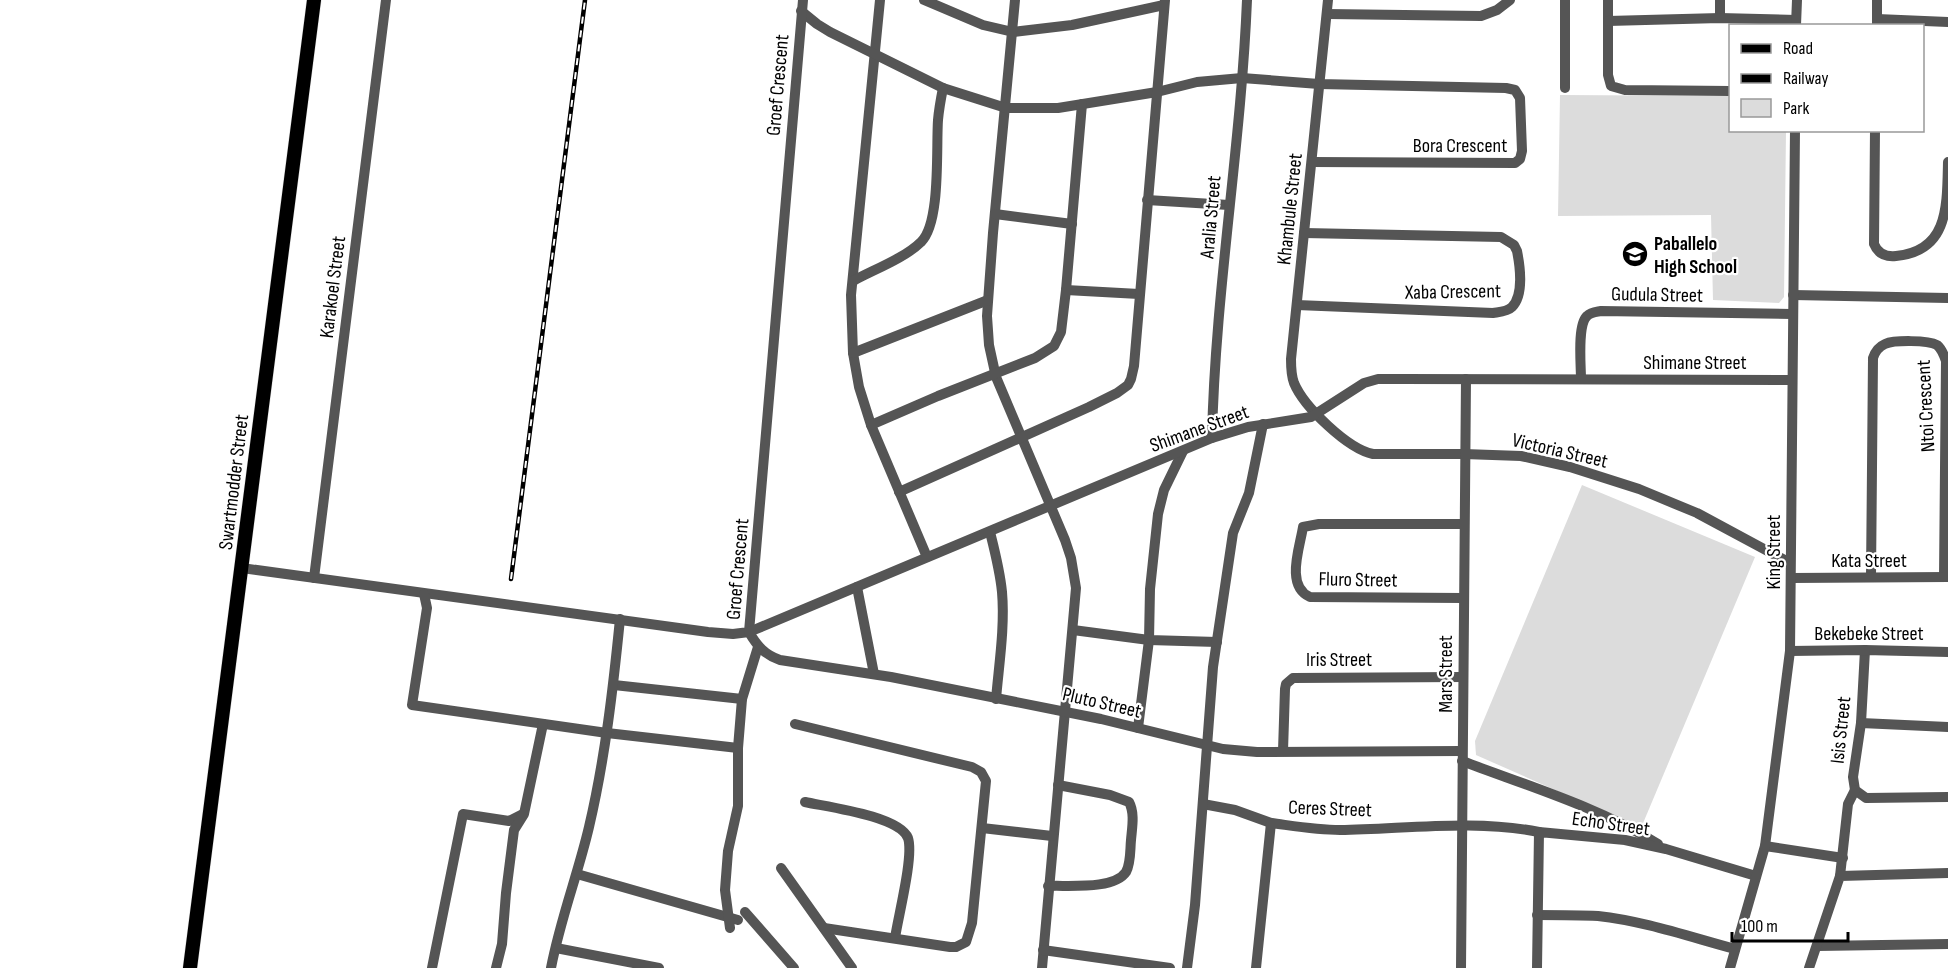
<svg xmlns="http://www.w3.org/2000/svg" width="1948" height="968" viewBox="0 0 1948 968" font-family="'Sofia Sans Condensed',sans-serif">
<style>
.green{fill:#dcdcdc}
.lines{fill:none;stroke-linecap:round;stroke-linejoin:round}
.major-casing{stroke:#dbdbdb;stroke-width:15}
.minor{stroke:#555;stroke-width:10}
.major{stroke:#000;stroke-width:14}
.rail-casing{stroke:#000;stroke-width:4.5}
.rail{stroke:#fff;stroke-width:2;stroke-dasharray:7;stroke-linecap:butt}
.labels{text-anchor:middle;stroke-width:4.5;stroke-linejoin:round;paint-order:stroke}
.street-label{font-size:20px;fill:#000;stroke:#fff}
.poi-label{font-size:20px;font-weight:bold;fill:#000;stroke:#fff;text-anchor:start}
</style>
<rect width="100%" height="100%" fill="#fff"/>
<g class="green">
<polygon points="1560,95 1730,96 1730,130 1786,131 1784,297 1779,303 1713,300 1711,215 1558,216"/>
<polygon points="1582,485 1755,557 1641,828 1476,755 1475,741"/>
</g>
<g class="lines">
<g class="major-casing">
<polyline id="major" points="190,968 314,0"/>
</g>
<g class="minor">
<polyline points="880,0 851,295 853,353 859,387 871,425 927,557"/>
<polyline points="924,0 983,25 1013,32 1072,25 1164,5"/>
<polyline points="1015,0 993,233 987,316 989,345 996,377 1065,540 1071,558 1076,588 1042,968"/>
<path d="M1328,0L1291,359C1291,367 1291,375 1294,383C1304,407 1348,449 1373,454H1464L1521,456L1570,467L1639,489L1697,513L1790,563"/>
<polyline points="1608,0 1608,75 1611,86 1625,90 1730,91"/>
<polyline points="1720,0 1720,18"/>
<polyline points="801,11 817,24 830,32 943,88 1006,108 1058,108 1157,92 1197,82 1242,78 1319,84 1506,88 1515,90 1520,98 1522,151 1520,159 1515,163 1312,162"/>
<polyline points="1327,14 1481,16 1497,10 1510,0"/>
<polyline points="1877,19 1948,22"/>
<polyline points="1608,21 1720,18 1796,20"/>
<polyline points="1796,25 1797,0"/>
<polyline points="1877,26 1877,0"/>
<polyline points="1565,88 1565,0"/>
<path d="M1875,130L1874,244C1878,254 1886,257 1896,256C1948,251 1947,208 1948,162"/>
<polyline points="1147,200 1229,205"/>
<polyline points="995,214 1072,224"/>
<path d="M853,281C873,270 905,258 921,242C941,223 936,148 938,120C939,109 941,98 943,88"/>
<polyline points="1066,290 1139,294"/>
<polyline points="1793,295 1948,298"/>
<path d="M1297,305L1493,313C1499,312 1507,312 1512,307C1524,295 1520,266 1517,251L1514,245L1501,237L1304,233"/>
<polyline points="853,353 988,300"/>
<path d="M1581,379C1581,365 1577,325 1587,316C1591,312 1596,312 1601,311L1792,314"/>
<polyline points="871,425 938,396 1035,358 1054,346 1061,332 1066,290 1082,104"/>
<path d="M1212,438C1215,292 1241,147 1247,0"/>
<polyline points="899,492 1089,407 1117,393 1128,385 1131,379 1134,366 1165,0"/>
<path d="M990,532C995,552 1000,571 1002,592C1005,627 999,664 996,699"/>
<polyline points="242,568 708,632 733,634 749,632 803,0"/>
<path d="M1871,577L1873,358C1875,352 1878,347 1885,344C1894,340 1928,340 1937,345C1942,349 1944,355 1946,361L1944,577"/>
<polyline points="314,578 386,0"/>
<polyline points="1791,578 1948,577"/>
<polyline points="857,587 874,674"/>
<polyline points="424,594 427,608 412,705 607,733 738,748"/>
<path d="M1463,598L1310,597C1285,586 1300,547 1303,527L1319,524H1464"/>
<polyline points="1073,630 1149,640 1217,642"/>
<polyline points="1865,650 1861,723 1853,777 1855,790 1866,798 1948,797"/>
<polyline points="1790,651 1865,650 1948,652"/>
<polyline points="614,685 742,699"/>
<polyline points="1861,723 1948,727"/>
<polyline points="795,724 972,767 981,772 986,781 972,923 966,942 956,947 950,947 824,928"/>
<polyline points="1138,728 1149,640 1150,589 1158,514 1164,490 1183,451"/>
<polyline points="1283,751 1285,689 1286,684 1293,678 1463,677"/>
<path d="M1462,751L1257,752L1223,749L1101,719L891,677L780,660C765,655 757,646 749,632L1212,438L1248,427L1311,417L1364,383L1378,379H1400L1792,380"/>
<path d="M1462,761C1528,786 1598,807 1658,844"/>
<path d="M805,802C828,807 899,816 908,838C914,856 898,917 895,938"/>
<polyline points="1203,804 1235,810 1271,823"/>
<polyline points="982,828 1052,836"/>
<polyline points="1765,846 1843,858"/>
<polyline points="781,868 852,968"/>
<polyline points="577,874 738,920"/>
<polyline points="1840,876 1848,804 1855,790"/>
<path d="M1048,886C1068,885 1114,890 1126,872C1131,863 1130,850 1131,840C1132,828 1135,813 1129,802L1110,795L1058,785"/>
<polyline points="745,912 794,968"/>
<path d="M1537,915C1557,915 1578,915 1598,916C1644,921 1690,937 1735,949"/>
<polyline points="730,928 725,890 728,851 738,806 738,748 742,699 758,647"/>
<polyline points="1817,946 1948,944"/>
<polyline points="556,948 659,968"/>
<polyline points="1043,950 1170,968"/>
<polyline points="432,968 463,814 509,821 523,814"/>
<polyline points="496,968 502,944 506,893 514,830 524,814 543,724"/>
<path d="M551,968C560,920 578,874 589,827C605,759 613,689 620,619"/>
<polyline points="1187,968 1195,905 1213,667 1233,533 1249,493 1263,424"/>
<path d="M1256,968L1271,823C1294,826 1317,830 1340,830C1406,829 1475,819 1539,832"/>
<polyline points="1461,968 1466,379"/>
<polyline points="1537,968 1539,832 1625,840 1666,849 1756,876"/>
<polyline points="1730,968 1765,846 1790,651 1795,130"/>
<polyline points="1809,968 1840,876 1948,873"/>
</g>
<use href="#major" class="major"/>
<g class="rail-casing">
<polyline id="rail" points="511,579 585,0"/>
</g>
<use href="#rail" class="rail"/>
</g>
<defs>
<g id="school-disc" transform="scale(1.35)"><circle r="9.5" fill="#000" stroke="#fff"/><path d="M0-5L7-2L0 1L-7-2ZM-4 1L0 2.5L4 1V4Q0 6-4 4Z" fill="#fff"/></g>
</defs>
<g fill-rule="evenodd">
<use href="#school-disc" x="1635" y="254"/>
</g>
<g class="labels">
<g class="street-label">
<text transform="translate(777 85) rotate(-85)" y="7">Groef Crescent</text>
<text x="1460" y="152">Bora Crescent</text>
<text transform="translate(1289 209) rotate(-84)" y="7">Khambule Street</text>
<text transform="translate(1210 217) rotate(-85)" y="7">Aralia Street</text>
<text transform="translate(332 287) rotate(-83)" y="7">Karakoel Street</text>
<text transform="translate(1453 291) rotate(-1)" y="7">Xaba Crescent</text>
<text transform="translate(1657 294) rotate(1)" y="7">Gudula Street</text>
<text x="1695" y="369">Shimane Street</text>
<text transform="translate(1925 406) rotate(-93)" y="7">Ntoi Crescent</text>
<text transform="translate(1199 428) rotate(-20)" y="7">Shimane Street</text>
<text transform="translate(1560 450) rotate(13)" y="7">Victoria Street</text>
<text transform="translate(233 482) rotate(-83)" y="7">Swartmodder Street</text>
<text transform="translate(1773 552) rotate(-90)" y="7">King Street</text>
<text x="1869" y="567">Kata Street</text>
<text transform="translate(737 569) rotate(-85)" y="7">Groef Crescent</text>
<text transform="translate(1358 579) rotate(1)" y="7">Fluro Street</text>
<text x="1869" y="640">Bekebeke Street</text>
<text x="1339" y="666">Iris Street</text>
<text transform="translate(1445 674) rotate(-90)" y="7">Mars Street</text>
<text transform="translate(1102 702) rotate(13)" y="7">Pluto Street</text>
<text transform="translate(1840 730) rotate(-84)" y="7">Isis Street</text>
<text transform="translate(1330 808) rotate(2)" y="7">Ceres Street</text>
<text transform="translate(1611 823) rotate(8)" y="7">Echo Street</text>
</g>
<g class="poi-label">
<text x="1654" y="250">Paballelo<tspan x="1654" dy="23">High School</tspan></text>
</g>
</g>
<rect x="1729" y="24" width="195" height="108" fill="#ffffff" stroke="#999999" stroke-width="1.5"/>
<rect x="1741" y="44" width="30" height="9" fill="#000000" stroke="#999999" stroke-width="1.5"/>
<text x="1783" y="54" font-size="18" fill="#000000">Road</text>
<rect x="1741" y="74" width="30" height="9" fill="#000000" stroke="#999999" stroke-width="1.5"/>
<text x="1783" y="84" font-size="18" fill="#000000">Railway</text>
<rect x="1741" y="99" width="30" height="18" fill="#dcdcdc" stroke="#999999" stroke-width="1.5"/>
<text x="1783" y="114" font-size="18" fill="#000000">Park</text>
<path d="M1732 932v9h116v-9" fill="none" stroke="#000000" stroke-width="3"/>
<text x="1741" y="932" font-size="18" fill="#000000" stroke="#ffffff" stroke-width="4.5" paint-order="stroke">100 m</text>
</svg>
